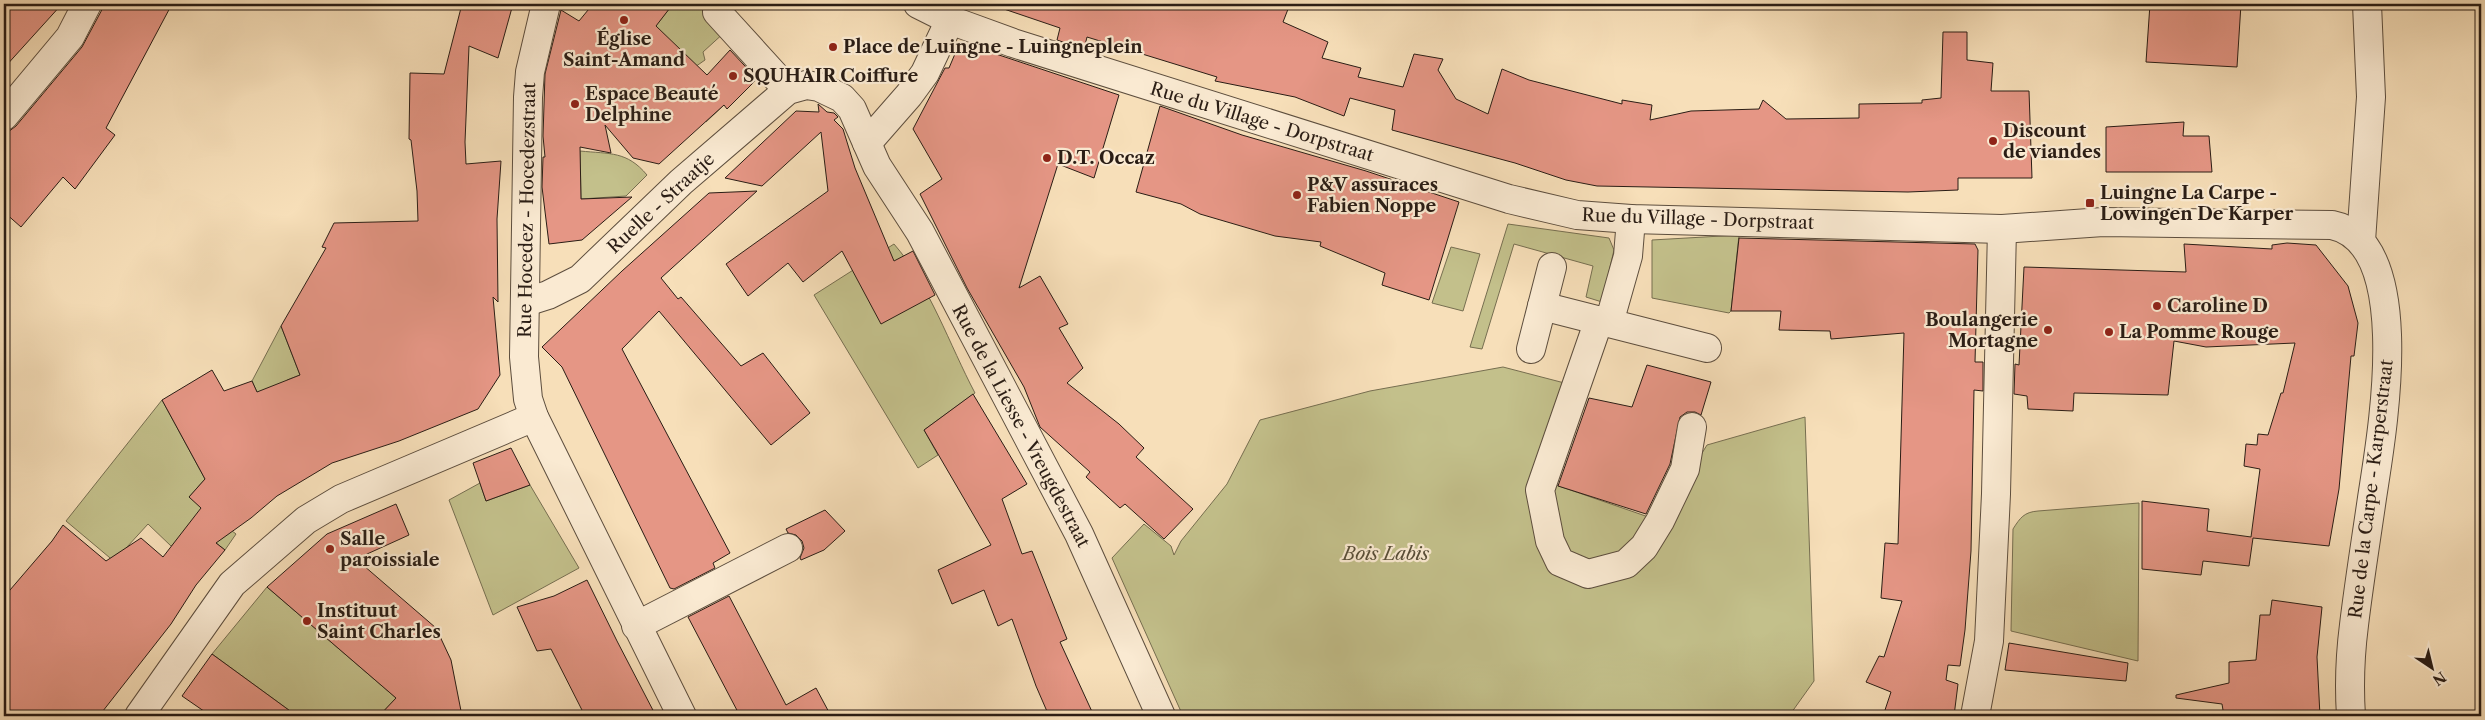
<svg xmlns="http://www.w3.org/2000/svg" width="2485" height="720" viewBox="0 0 2485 720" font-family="'Libre Caslon Text',serif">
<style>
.green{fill:#c3c08b;stroke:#766e50}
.building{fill:#e59685;stroke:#2a1d15}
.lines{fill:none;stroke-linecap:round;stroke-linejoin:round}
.minor-casing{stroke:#5d4e3e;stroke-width:30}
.minor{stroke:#faead2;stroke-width:28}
.poi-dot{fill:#8f2418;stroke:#faead2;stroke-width:2}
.labels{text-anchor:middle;stroke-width:4.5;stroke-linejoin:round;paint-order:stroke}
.poi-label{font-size:18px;font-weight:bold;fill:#2a1d15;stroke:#faead2;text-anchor:start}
.street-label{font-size:18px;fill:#2a1d15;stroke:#faead2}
.park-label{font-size:18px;font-style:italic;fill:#584e38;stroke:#faead2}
</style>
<rect width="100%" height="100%" fill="#f7dfb9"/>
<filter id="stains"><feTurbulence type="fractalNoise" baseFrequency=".004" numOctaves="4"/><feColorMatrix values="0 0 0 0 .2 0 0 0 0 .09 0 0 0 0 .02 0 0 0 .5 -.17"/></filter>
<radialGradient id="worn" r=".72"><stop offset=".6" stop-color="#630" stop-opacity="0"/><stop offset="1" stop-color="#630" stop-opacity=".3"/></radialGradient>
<g class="green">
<path d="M673,4H700L726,31L703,52L705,60L692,69L724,105L706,122C688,95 686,55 663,33H650Z"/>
<path d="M580,151C610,154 627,151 647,175L626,196L581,199Z"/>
<polygon points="1508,224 1609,238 1614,250 1602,302 1586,297 1593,266 1514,244 1482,349 1470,347"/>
<polygon points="1739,235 1731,311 1729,313 1652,298 1652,240"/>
<path d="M894,244C929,284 950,346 975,393L924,430L938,455L918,468L814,295Z"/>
<polygon points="1451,247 1480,254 1463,311 1432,303"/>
<polygon points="281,326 300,375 287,380 293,393 278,438 252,381"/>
<polygon points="1503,367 1576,386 1541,490 1556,485 1660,521 1707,445 1805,417 1814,681 1789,716 1183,716 1112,558 1144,524 1171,546 1174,555 1181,541 1227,484 1260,420 1370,391"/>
<polygon points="162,400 205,479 189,497 236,534 225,550 204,533 171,546 148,524 127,547 128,573 66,521"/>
<polygon points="480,483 486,501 530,485 579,568 493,615 449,500"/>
<path d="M2139,503L2138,661L2011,631L2013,529C2020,518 2024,512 2038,511Z"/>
<polygon points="267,587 396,698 379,716 297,716 212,654"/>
</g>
<g class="building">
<polygon points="4,4 62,4 4,68"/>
<polygon points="105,4 172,4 106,128 115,135 75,189 63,177 21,227 4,212 4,135 16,126 82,47"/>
<polygon points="462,4 513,4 498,58 469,46 465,142 466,164 501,161 497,219 498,302 493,297 500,375 478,409 399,441 332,463 277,496 251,518 216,543 225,550 196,585 171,624 99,716 4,716 4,597 52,541 63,525 106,561 141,538 163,557 201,508 189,497 205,479 162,400 212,370 224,391 252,381 257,392 300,375 281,326 326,248 322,247 334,223 418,221 417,191 411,140 409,139 410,73 444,74"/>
<polygon points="593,4 673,4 656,26 707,75 730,50 757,79 727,109 724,105 659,164 633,158 605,125 611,153 580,147 581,199 632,197 582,240 549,244 542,187 543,157 545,157 543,136 545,74 561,10 579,21"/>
<polygon points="1001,4 1290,4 1283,22 1328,42 1322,58 1361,68 1358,77 1403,87 1414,54 1443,59 1438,70 1456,99 1488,114 1502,69 1529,80 1622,104 1622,100 1652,105 1650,120 1691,111 1759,109 1763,100 1786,119 1859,118 1859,104 1922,103 1922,100 1941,98 1943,32 1967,32 1967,60 1993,63 1991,91 2029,91 2032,178 1958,178 1958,190 1908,192 1597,186 1566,180 1515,163 1392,130 1395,110 1350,98 1344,116 1295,97 1215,81 1217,77 1087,37 1084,49 1057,40 1060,28 1001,8"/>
<polygon points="2150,4 2241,4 2237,67 2146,62"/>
<polygon points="960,42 1119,95 1094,178 1058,164 1019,288 1040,276 1068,324 1059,328 1083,368 1067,383 1119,424 1144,448 1136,457 1193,509 1164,539 1125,504 1120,508 1086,477 1090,472 1040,427 1024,387 967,288 920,194 942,179 913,129 945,68 949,68"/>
<polygon points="818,104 827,112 834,113 838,117 834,120 843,129 855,168 894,261 913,251 935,295 881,324 842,251 803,282 788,263 748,296 726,264 828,191 821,132 762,186 725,178 796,111 819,112"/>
<polygon points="1160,106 1242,135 1366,171 1459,202 1429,300 1382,285 1385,273 1320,246 1321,242 1275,236 1200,214 1181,204 1136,192"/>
<polygon points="2184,122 2183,136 2209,136 2212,172 2106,172 2106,127"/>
<polygon points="757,191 661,278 678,299 681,297 741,366 763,353 810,413 771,445 659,311 622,349 730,553 713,563 715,568 674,589 670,588 562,367 542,347 622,271 709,193"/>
<polygon points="1739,238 1975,244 1978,250 1975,362 1983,362 1983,391 1974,390 1971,551 1965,630 1960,666 1948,665 1946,680 1958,684 1954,716 1883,716 1891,692 1866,682 1879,656 1884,657 1902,601 1881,598 1885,543 1898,544 1904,333 1831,339 1830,331 1779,330 1781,311 1731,311"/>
<polygon points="2287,243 2316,245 2348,286 2358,323 2354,356 2351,356 2339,489 2329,546 2253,538 2249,566 2203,561 2201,575 2142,569 2142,501 2209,509 2207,531 2251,537 2260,469 2244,466 2246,444 2257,445 2258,434 2268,435 2281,393 2283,393 2295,343 2206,347 2174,341 2168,395 2074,393 2073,411 2028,409 2027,396 2014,394 2015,364 2019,365 2024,267 2186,272 2184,244 2272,249 2272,245"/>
<polygon points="1647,365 1711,382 1701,415 1695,412 1687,412 1680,417 1670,464 1646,514 1558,486 1589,398 1632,407"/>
<polygon points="973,394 1027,484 1002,499 1022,554 1032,551 1067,639 1060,642 1094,716 1049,716 1036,686 1012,619 998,626 984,590 952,604 938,570 991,545 924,430"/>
<polygon points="511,448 530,485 486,501 473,463"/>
<polygon points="396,504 409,535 356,559 436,628 451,660 462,716 379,716 396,698 267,587 327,534"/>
<polygon points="825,510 845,531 824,550 801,560 800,558 804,548 802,541 796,535 788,533 786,529"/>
<polygon points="587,580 617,641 656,716 585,716 551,649 537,651 517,607 554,596"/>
<polygon points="729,596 786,705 816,688 831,716 740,716 688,617"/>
<polygon points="2272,600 2322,607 2317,657 2320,716 2224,716 2222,704 2176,698 2176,695 2229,683 2229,662 2256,660 2260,615 2270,615"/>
<polygon points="2009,643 2128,663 2126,681 2005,670"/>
<polygon points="212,654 297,716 211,716 182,696"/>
</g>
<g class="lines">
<g class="minor-casing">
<g id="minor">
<polyline points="546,4 530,72 528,97 524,357 528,399 534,417 682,716"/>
<path d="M918,4L950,20L1013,43L1509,199L1577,215L1631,219L2002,229L2103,222L2332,225C2417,243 2381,438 2372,498C2366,540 2359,583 2354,625C2350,656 2349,686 2351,716"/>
<polyline points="717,12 788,90"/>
<polyline points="4,116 70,37 87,4"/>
<polyline points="867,143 909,95 925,73 950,20"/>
<polyline points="2361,241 2371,97 2367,4"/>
<polyline points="526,302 548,295 580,279 681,182 788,90 806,85 819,87 842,98 852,109 877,166 920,232 1079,534 1161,716"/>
<polyline points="1542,306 1707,348"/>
<polyline points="1599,320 1540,490 1550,541 1560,562 1588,574 1626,564 1644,547 1660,521 1685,469 1692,427"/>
<polyline points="1609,323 1628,256 1631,219"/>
<polyline points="1531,349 1552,267"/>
<polyline points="636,626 788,548"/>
<polyline points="139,716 232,584 306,520 341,499 534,417"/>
<polyline points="1975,716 1989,641 1996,494 2002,229"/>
</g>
</g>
<use href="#minor" class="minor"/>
</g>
<g class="poi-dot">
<circle cx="624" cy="20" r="5"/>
<circle cx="833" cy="47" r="5"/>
<circle cx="733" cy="76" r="5"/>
<circle cx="575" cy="104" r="5"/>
<circle cx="1993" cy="141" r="5"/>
<circle cx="1047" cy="158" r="5"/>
<circle cx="1297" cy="195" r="5"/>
<rect x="2085" y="198" width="10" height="10" rx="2.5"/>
<circle cx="2157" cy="306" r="5"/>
<circle cx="2048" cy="330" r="5"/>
<circle cx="2109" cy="332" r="5"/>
<circle cx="330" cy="549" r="5"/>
<circle cx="307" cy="621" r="5"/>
</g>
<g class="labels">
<g class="poi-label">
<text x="624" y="45" text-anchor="middle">Église<tspan x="624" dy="21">Saint-Amand</tspan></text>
<text x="843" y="53">Place de Luingne - Luingneplein</text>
<text x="743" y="82">SQUHAIR Coiffure</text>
<text x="585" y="100">Espace Beauté<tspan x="585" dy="21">Delphine</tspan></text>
<text x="2003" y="137">Discount<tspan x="2003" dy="21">de viandes</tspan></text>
<text x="1057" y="164">D.T. Occaz</text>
<text x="1307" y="191">P&amp;V assuraces<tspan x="1307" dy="21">Fabien Noppe</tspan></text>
<text x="2100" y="199">Luingne La Carpe -<tspan x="2100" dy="21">Lowingen De Karper</tspan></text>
<text x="2167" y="312">Caroline D</text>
<text x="2038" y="326" text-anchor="end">Boulangerie<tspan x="2038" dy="21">Mortagne</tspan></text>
<text x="2119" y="338">La Pomme Rouge</text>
<text x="340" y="545">Salle<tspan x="340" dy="21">paroissiale</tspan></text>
<text x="317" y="617">Instituut<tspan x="317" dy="21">Saint Charles</tspan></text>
</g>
<g class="street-label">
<text transform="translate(1262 122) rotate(17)" y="6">Rue du Village - Dorpstraat</text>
<text transform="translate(661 203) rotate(-43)" y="6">Ruelle - Straatje</text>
<text transform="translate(527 210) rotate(-89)" y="6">Rue Hocedez - Hocedezstraat</text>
<text transform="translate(1698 219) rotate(2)" y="6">Rue du Village - Dorpstraat</text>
<text transform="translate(1021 426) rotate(62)" y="6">Rue de la Liesse - Vreugdestraat</text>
<text transform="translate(2371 489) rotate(-83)" y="6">Rue de la Carpe - Karperstraat</text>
</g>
<g class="park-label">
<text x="1386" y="560">Bois Labis</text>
</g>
</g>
<rect width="2485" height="720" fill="none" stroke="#f7dfb9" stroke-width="20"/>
<rect x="5" y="5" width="2475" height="710" fill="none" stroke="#2a1d15" stroke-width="2.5"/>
<rect x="10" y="10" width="2465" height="700" fill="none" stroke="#2a1d15"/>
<g transform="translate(2432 668) rotate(145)" stroke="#faead2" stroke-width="4" paint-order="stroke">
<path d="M0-4L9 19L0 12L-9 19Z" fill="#2a1d15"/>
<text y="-8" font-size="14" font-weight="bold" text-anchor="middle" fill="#2a1d15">N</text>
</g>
<rect width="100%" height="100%" filter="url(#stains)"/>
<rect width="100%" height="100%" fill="url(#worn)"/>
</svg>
